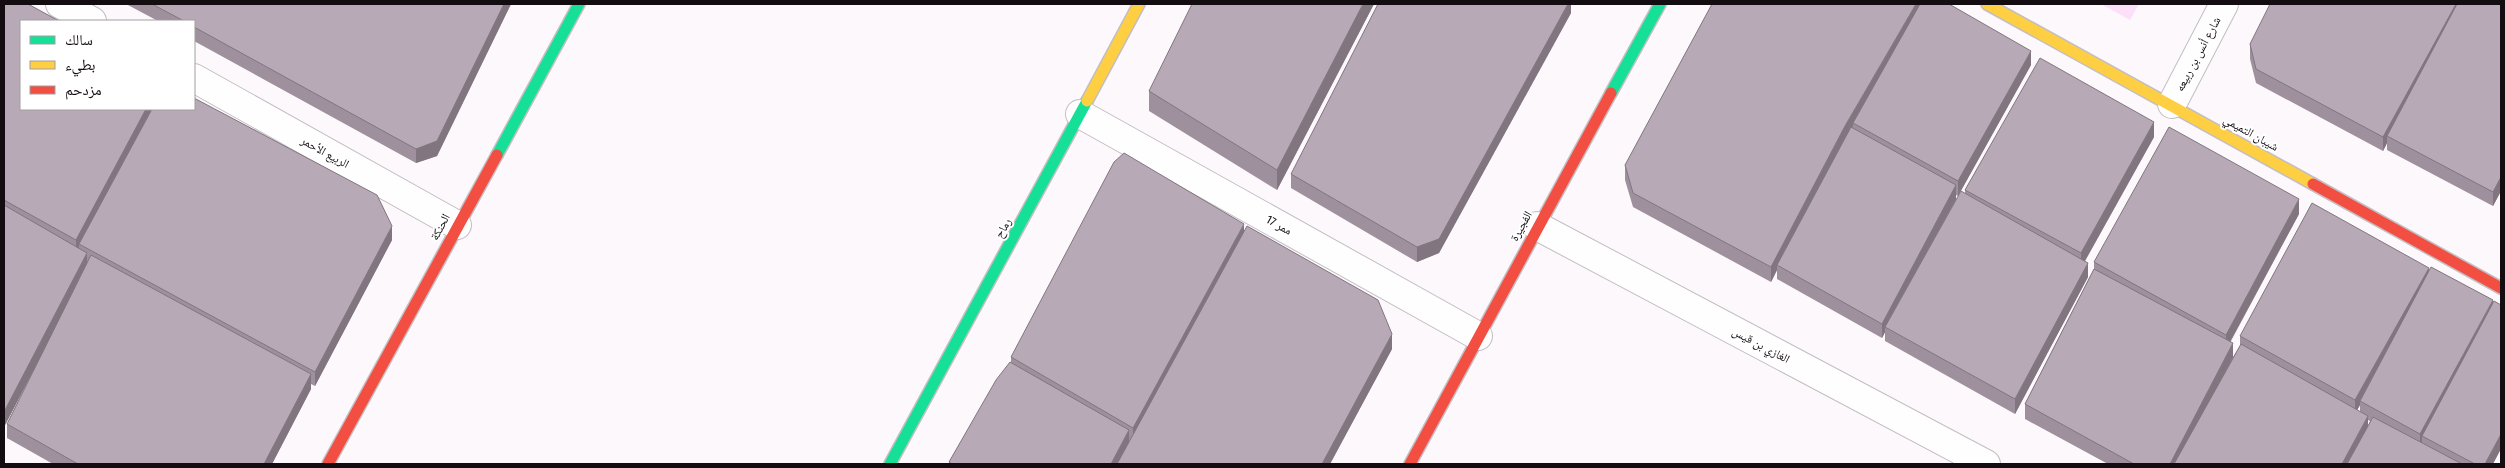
<svg xmlns="http://www.w3.org/2000/svg" width="2505" height="468" viewBox="0 0 2505 468" font-family="'Fira Sans Condensed','Noto Naskh Arabic',sans-serif">
<style>
.garden{fill:#fcdff9}
.lines{fill:none;stroke-linecap:round;stroke-linejoin:round}
.street-casing{stroke:#c3bec2;stroke-width:30}
.fast-casing{stroke:#c3bec2;stroke-width:14}
.slow-casing{stroke:#c3bec2;stroke-width:14}
.jam-casing{stroke:#c3bec2;stroke-width:14}
.street{stroke:#fffeff;stroke-width:28}
.fast{stroke:#16e098;stroke-width:11}
.slow{stroke:#ffcf43;stroke-width:11}
.jam{stroke:#f24e42;stroke-width:11}
.wall{fill:#9e919d;fill-rule:evenodd}
.shaded-wall{fill:#817680}
.building{fill:#b8a9b7;stroke:#817680}
.labels{text-anchor:middle;stroke-width:4;stroke-linejoin:round;paint-order:stroke}
.street-label{font-size:12px;fill:#130d12;stroke:#fff}
</style>
<rect width="100%" height="100%" fill="#fdf8fc"/>
<polygon class="garden" points="2101,4 2139,4 2130,20"/>
<g class="lines">
<g class="street-casing">
<g id="street">
<polyline points="60,4 92,21"/>
<polyline points="194,78 457,225"/>
<polyline points="2172,104 2224,4"/>
<polyline points="1080,114 1478,336"/>
<polyline points="1537,226 1986,464"/>
</g>
</g>
<g class="fast-casing">
<g id="fast">
<polyline points="1611,93 1660,4"/>
<polyline points="497,155 579,4"/>
<polyline points="890,464 1087,101"/>
</g>
</g>
<g class="slow-casing">
<g id="slow">
<polyline points="1987,4 2313,184"/>
<polyline points="1087,101 1139,4"/>
</g>
</g>
<g class="jam-casing">
<g id="jam">
<polyline points="2313,184 2501,288"/>
<polyline points="328,464 497,155"/>
<polyline points="1410,464 1611,93"/>
</g>
</g>
<use href="#street" class="street"/>
<use href="#fast" class="fast"/>
<use href="#slow" class="slow"/>
<use href="#jam" class="jam"/>
</g>
<g class="wall">
<polygon points="4,4 21,21 392,240 315,386 311,384 311,389 272,464 53,464 7,438 7,424 46,347 4,427"/>
<polygon points="126,4 511,4 437,156 416,163 194,41 194,21 158,21"/>
<polygon points="1374,4 1277,190 1149,111 1149,91"/>
<polygon points="1571,4 1571,13 1439,253 1417,262 1291,188 1291,174"/>
<polygon points="2501,4 2501,191 2493,206 2387,150 2387,143 2383,151 2256,83 2250,59 2250,44"/>
<polygon points="2031,65 1958,196 1956,195 1956,199 1965,193 1965,190 2154,137 2085,261 2088,277 2015,414 1885,341 1885,332 1882,338 1777,279 1777,270 1771,282 1633,207 1625,180 1625,165"/>
<polygon points="2501,194 2501,213 2500,212 2500,197"/>
<path d="M2299,214L2231,341L2233,357L2240,346V336L2429,270L2493,464H2108L2025,419V404L2094,269V262ZM2360,405V412L2357,410ZM2368,420L2370,421L2368,426Z"/>
<polygon points="1244,232 1392,349 1330,464 949,464 949,462 1011,363 1011,357"/>
</g>
<g class="shaded-wall">
<polygon points="504,4 511,4 437,156 416,163 416,149"/>
<polygon points="1363,4 1374,4 1277,190 1277,170"/>
<polygon points="1568,4 1571,4 1571,13 1439,253 1417,262 1417,247"/>
<polygon points="1916,4 1923,4 1853,123 1853,126 1777,265 1777,270 1771,282 1771,267 1845,126"/>
<polygon points="2456,4 2463,4 2387,136 2387,143 2383,151 2383,137"/>
<polygon points="2031,51 2031,65 1958,196 1958,181"/>
<polygon points="146,109 154,109 79,244 79,249 76,255 76,240"/>
<polygon points="2154,122 2154,137 2081,268 2081,253"/>
<polygon points="2501,177 2501,191 2493,206 2493,192"/>
<polygon points="1956,185 1956,199 1885,327 1885,332 1882,338 1882,324"/>
<polygon points="2299,199 2299,214 2226,349 2226,335"/>
<polygon points="1244,224 1244,239 1133,443 1133,428"/>
<polygon points="392,226 392,240 315,386 315,372"/>
<polygon points="87,253 87,267 4,427 4,412"/>
<polygon points="2088,263 2088,277 2015,414 2015,399"/>
<polygon points="2429,268 2429,283 2360,401 2360,405 2355,414 2355,400"/>
<polygon points="2493,300 2493,314 2422,436 2422,444 2420,449 2420,434"/>
<polygon points="1392,334 1392,349 1330,464 1322,464"/>
<polygon points="2233,343 2233,357 2177,464 2170,464"/>
<polygon points="311,374 311,389 272,464 264,464"/>
<polygon points="2368,416 2368,431 2350,464 2342,464"/>
<polygon points="1129,430 1129,445 1118,464 1111,464"/>
<polygon points="2501,434 2501,449 2493,464 2485,464"/>
</g>
<g class="building">
<polygon points="4,4 28,4 59,21 21,21 21,109 146,109 76,240 4,200"/>
<polygon points="152,4 504,4 437,141 416,149 194,27 194,21 184,21"/>
<polygon points="1192,4 1363,4 1277,170 1149,91"/>
<polygon points="1378,4 1568,4 1439,239 1417,247 1291,174"/>
<polygon points="1712,4 1916,4 1845,126 1771,267 1633,193 1625,165"/>
<polygon points="1920,4 1949,4 2031,51 1958,181 1853,123"/>
<polygon points="2270,4 2456,4 2383,137 2256,69 2250,44"/>
<polygon points="2457,4 2501,4 2501,177 2493,192 2387,136"/>
<polygon points="2040,58 2154,122 2081,253 1965,190"/>
<polygon points="194,98 377,195 392,226 315,372 79,244 152,109 194,109"/>
<polygon points="1851,127 1956,185 1882,324 1777,265"/>
<polygon points="2169,127 2299,199 2226,335 2094,262"/>
<polygon points="1124,153 1244,224 1133,428 1011,357 1114,162"/>
<polygon points="1961,191 2088,263 2015,399 1885,327"/>
<polygon points="2312,203 2429,268 2355,400 2240,336"/>
<polygon points="4,205 87,253 4,412"/>
<polygon points="1247,226 1378,300 1392,334 1322,464 1117,464"/>
<polygon points="91,255 311,374 264,464 78,464 7,424"/>
<polygon points="2431,267 2493,300 2420,434 2360,401"/>
<polygon points="2094,269 2233,343 2170,464 2134,464 2025,404"/>
<polygon points="2494,301 2501,305 2501,434 2485,464 2475,464 2422,436"/>
<polygon points="2241,344 2368,416 2342,464 2174,464"/>
<polygon points="1010,362 1129,430 1111,464 952,464 949,462 996,380"/>
<polygon points="2373,417 2462,464 2347,464"/>
</g>
<g class="labels">
<g class="street-label">
<text transform="translate(2198 54) rotate(-62)" y="4">شارع أنس بن ربيعه</text>
<text transform="translate(2251 133) rotate(29)" y="4">شيبان التميمي</text>
<text transform="translate(325 152) rotate(29)" y="4">الربيع الأحمر</text>
<text transform="translate(1279 225) rotate(29)" y="4">ممر 17</text>
<text transform="translate(1521 226) rotate(-61)" y="4">الفجيرة</text>
<text transform="translate(440 227) rotate(-62)" y="4">الحنكة</text>
<text transform="translate(1003 228) rotate(-61)" y="4">رماح</text>
<text transform="translate(1761 345) rotate(28)" y="4">الغازي بن قيس</text>
</g>
</g>
<rect width="2505" height="468" fill="none" stroke="#130d12" stroke-width="10"/>
<rect x="20" y="20" width="175" height="90" fill="#ffffff" stroke="#a19ea0"/>
<rect x="30" y="36" width="25" height="8" fill="#16e098" stroke="#a19ea0"/>
<text x="65" y="45" font-size="15" fill="#130d12">سالك</text>
<rect x="30" y="61" width="25" height="8" fill="#ffcf43" stroke="#a19ea0"/>
<text x="65" y="70" font-size="15" fill="#130d12">بطيء</text>
<rect x="30" y="86" width="25" height="8" fill="#f24e42" stroke="#a19ea0"/>
<text x="65" y="95" font-size="15" fill="#130d12">مزدحم</text>
</svg>
